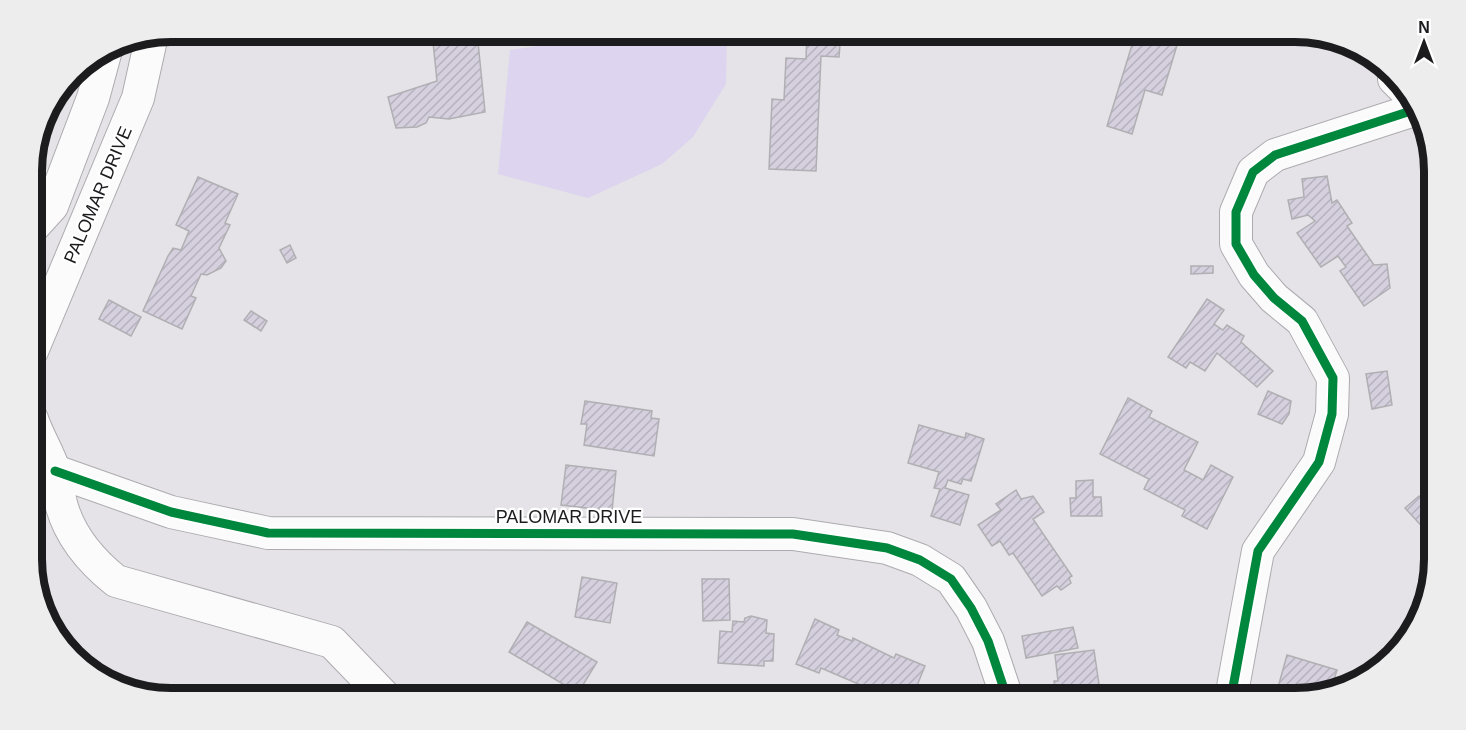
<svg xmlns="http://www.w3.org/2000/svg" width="1466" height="730" viewBox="0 0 1466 730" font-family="Helvetica,sans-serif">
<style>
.grass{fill:#ddd4ef}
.building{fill:url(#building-hatch);stroke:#b0afb2;stroke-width:1.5}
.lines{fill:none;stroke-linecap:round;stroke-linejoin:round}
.street-casing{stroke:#adabaf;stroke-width:34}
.street{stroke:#fbfbfc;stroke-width:32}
.cycleway-casing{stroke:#fff;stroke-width:13}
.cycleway{stroke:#00873e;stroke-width:9}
.labels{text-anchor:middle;stroke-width:4.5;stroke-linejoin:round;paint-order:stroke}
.street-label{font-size:18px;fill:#1c1b1e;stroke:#fff}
.rim{fill:none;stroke:#1c1b1e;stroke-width:8}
</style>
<defs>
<pattern id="building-hatch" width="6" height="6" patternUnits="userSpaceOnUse" patternTransform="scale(1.5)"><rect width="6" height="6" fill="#d5cfde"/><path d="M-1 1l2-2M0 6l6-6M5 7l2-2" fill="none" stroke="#b6b1be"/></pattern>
</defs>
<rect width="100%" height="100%" fill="#e5e3e8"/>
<polygon class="grass" points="559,32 727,32 726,84 693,137 662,164 588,198 498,174 510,50 559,43"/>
<g class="building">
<polygon points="432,32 477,32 485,112 449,119 429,117 426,123 417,127 396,128 388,97 437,81"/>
<polygon points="807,32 841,32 839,57 821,56 816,171 769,169 772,99 784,100 786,58 806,59"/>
<polygon points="1136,32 1181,32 1162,95 1145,90 1132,134 1107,126"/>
<polygon points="1327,176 1332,203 1337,200 1352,223 1347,226 1374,265 1387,264 1390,288 1364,306 1340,271 1346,267 1338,256 1321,267 1297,233 1315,221 1308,215 1292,219 1288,200 1304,197 1302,179"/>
<polygon points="198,177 238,194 225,223 230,225 219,248 226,261 221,268 207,275 201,274 191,296 196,298 182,329 143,311 168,256 173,248 181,250 189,231 176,225"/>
<polygon points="290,245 296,258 287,263 280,250"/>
<polygon points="1191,266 1213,266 1213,273 1191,274"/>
<polygon points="1207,299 1224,310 1214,324 1223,330 1227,325 1244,336 1241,342 1273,371 1257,387 1217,353 1205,371 1190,362 1186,368 1168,357"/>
<polygon points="109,300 141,317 131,336 99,319"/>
<polygon points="251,311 267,321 261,331 244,320"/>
<polygon points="1387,371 1392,405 1372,409 1366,374"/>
<polygon points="1268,391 1291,401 1289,414 1282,424 1258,414"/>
<polygon points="1128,398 1152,411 1149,417 1198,442 1184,470 1203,480 1211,465 1233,477 1207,529 1182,516 1185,510 1144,489 1149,479 1100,454"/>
<polygon points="585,401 652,411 651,418 659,419 654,456 584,445 587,424 581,424"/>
<polygon points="919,425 965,438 966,433 984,439 971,481 963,479 961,484 948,480 945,488 969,495 960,525 931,516 940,489 934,488 939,472 908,463"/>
<polygon points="566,465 616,471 612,511 561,505"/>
<polygon points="1434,475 1434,527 1428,533 1405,508 1419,496 1423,501 1427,497 1424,493 1431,487 1426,482"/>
<polygon points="1093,480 1093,497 1101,497 1102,516 1071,516 1070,498 1076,498 1076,481"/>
<polygon points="1016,490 1021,499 1033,496 1044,512 1033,519 1072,576 1069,578 1071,583 1061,590 1057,586 1042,596 1013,553 1009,555 1000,541 992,546 978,525 1001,510 996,504"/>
<polygon points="1434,541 1434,556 1427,547"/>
<polygon points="582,577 617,583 610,623 575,617"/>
<polygon points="702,579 729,579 730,620 703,621"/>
<polygon points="751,616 767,620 766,633 774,634 773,661 764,661 764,666 718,663 720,631 732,632 733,621 744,622 745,618"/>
<polygon points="815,619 839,630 837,635 852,641 853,638 894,658 896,654 925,666 914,693 896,685 891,698 821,668 819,673 796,664"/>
<polygon points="527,622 597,662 578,693 509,652"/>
<polygon points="1073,627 1078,648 1026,658 1022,636"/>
<polygon points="1094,650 1101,698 1056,698 1054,681 1058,681 1055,655"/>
<polygon points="1287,655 1337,670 1331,689 1304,698 1275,698"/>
</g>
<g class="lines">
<g class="street-casing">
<g id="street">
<polyline points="1394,79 1413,98"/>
<polyline points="32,228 52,206 93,98 106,50"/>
<polyline points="32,351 138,98 152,35"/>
<path d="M32,419C38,437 48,452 54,470C59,481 58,495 62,507C71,538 91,561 116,581L332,642L386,698"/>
<polyline points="55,471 171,512 268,533 793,534 887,548 920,560 951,579 971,608 988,641 1007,698"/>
<polyline points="1231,698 1258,551 1319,462 1332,414 1333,378 1302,321 1274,298 1254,275 1236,244 1236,212 1253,172 1275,155 1417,109"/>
</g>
</g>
<use href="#street" class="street"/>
<g class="cycleway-casing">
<g id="cycleway">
<polyline points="55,471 171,512 268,533 793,534 887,548 920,560 951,579 971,608 988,641 1007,698"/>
<polyline points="1231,698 1258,551 1319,462 1332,414 1333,378 1302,321 1274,298 1254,275 1236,244 1236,212 1253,172 1275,155 1417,109"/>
</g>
</g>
<use href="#cycleway" class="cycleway"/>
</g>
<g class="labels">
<g class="street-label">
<text transform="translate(98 195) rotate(-67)" y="6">PALOMAR DRIVE</text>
<text x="569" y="523">PALOMAR DRIVE</text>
</g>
</g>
<path d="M0 0H1466V730H0ZM171 42H1295A129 129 0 0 1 1424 171V559A129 129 0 0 1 1295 688H171A129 129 0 0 1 42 559V171A129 129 0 0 1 171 42Z" fill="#ededed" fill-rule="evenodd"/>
<path class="rim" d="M171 42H1295A129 129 0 0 1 1424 171V559A129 129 0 0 1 1295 688H171A129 129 0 0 1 42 559V171A129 129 0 0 1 171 42Z"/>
<g transform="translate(1424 42)" stroke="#ffffff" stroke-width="4.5" paint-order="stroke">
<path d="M0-4.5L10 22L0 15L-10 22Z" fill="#1c1b1e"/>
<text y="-9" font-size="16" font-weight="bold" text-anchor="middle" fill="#1c1b1e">N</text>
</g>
</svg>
